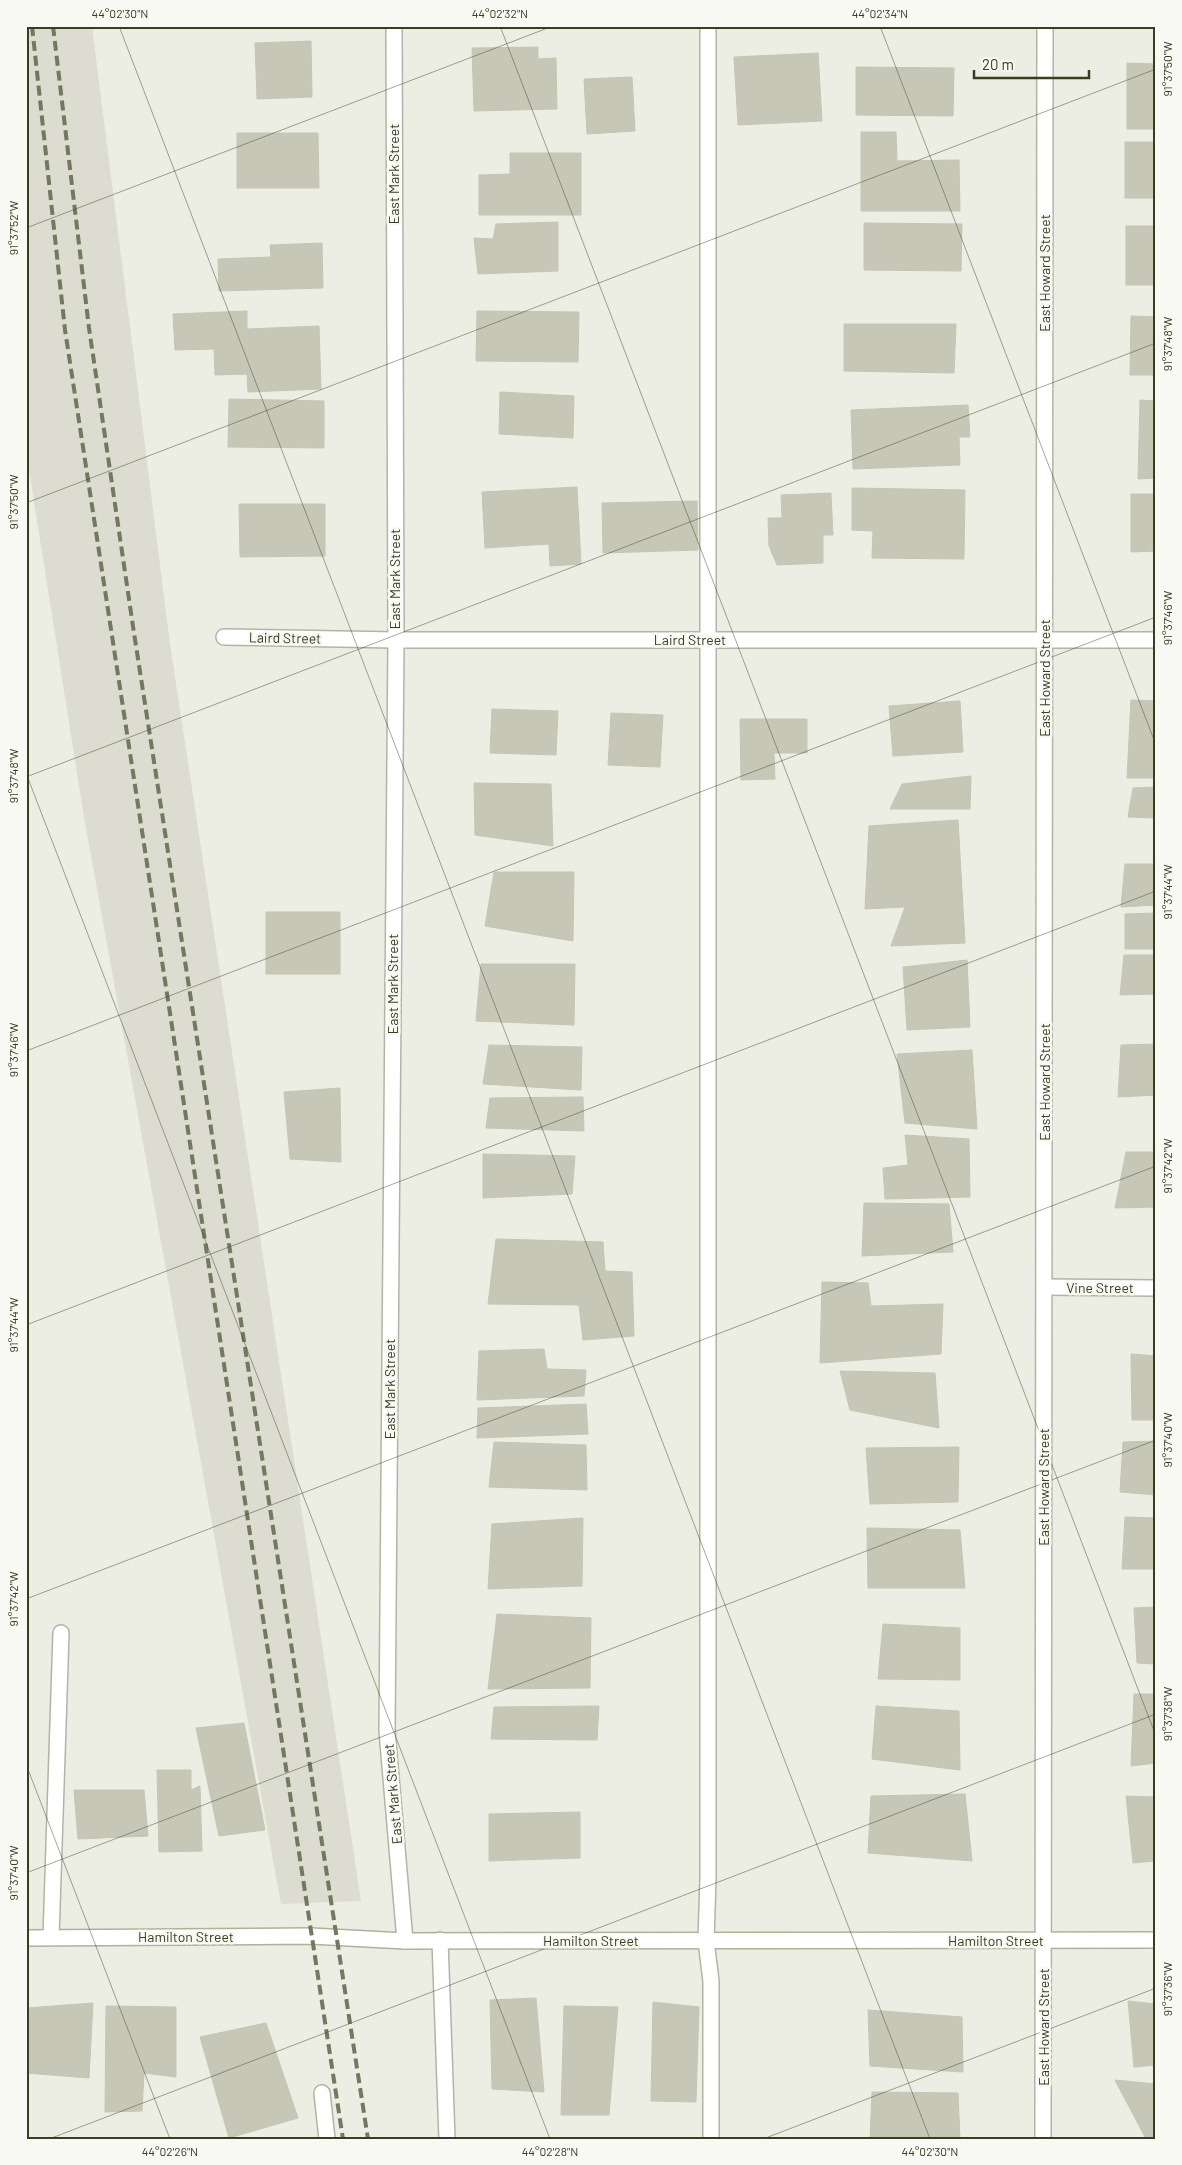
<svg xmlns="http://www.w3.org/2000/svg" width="1182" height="2165" viewBox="0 0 1182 2165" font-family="Barlow,sans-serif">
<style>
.built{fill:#dcdcd1}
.building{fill:#c7c7b8;stroke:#c4c6b5}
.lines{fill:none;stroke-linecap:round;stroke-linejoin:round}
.lane-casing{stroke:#b2b5a5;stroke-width:18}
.street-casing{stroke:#b2b5a5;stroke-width:18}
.secondary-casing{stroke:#afb29b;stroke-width:18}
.lane{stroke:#fff;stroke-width:15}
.street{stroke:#fff;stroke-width:15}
.secondary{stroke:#fff;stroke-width:15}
.rail{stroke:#72795d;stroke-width:4;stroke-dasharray:10 5;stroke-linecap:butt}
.ticks{fill:none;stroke:#373e22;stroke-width:1;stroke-opacity:0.45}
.labels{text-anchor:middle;stroke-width:5;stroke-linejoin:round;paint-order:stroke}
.street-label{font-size:14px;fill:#373e22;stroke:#f9f9f3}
.neatline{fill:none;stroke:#373e22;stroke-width:2}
.ticks-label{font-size:12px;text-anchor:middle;fill:#373e22}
</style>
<rect width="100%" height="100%" fill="#ecede3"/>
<polygon class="built" points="26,26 92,26 170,644 361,1901 281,1904 84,817 26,451"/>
<g class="building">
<polygon points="311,41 312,97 257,99 255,43"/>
<polygon points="538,47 538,59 556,58 557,109 474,111 472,48"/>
<polygon points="818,53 822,121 738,125 734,57"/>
<polygon points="1127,63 1156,64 1156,129 1127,129"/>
<polygon points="856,67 954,68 953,116 856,115"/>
<polygon points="632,77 635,131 587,134 584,79"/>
<polygon points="861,132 896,132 897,161 959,160 960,211 861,211"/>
<polygon points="237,133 318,133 319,188 237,188"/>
<rect x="1125" y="142" width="31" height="56"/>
<polygon points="510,153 581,153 581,215 479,215 479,175 510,174"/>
<polygon points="558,222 558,271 478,274 474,238 493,239 496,224"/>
<polygon points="864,223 962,224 961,271 864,270"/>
<rect x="1126" y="226" width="30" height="59"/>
<polygon points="322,243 323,288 219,291 218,259 271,257 270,245"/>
<polygon points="247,311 247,329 319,326 321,389 248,392 247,374 215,375 214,349 175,350 173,314"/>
<polygon points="477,311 579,312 578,362 476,361"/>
<polygon points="1131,316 1156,317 1156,375 1130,375"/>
<polygon points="844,324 956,324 954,373 844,371"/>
<polygon points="500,392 574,396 573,438 499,434"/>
<polygon points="229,399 324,401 324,448 228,447"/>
<polygon points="1140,400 1156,401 1156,478 1138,479"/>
<polygon points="968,405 970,437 959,437 960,465 853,469 851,410"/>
<polygon points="577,487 581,564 550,566 549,544 485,548 482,492"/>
<polygon points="852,488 965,490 964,559 872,558 873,531 852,530"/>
<polygon points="831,493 833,535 823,535 823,563 777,565 769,546 768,518 782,518 781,495"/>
<polygon points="1131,494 1156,494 1156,551 1131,552"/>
<polygon points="697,501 698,550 603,553 602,503"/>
<polygon points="239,504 325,504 325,556 240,557"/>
<polygon points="1131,700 1156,701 1156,778 1127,778"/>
<polygon points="960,701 963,752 893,756 889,706"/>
<polygon points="492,709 558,711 556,755 490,753"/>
<polygon points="611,713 663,715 660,767 608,765"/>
<polygon points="740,719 807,719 807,753 774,753 775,779 741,780"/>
<polygon points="971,776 970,809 890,809 902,784"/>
<polygon points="474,783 551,784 553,846 475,835"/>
<polygon points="1156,787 1156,818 1128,817 1133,788"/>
<polygon points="958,820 965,943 891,946 905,907 865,909 869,826"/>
<polygon points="1125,864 1156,864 1156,905 1121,907"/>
<polygon points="494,872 574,872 573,941 485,926"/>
<rect x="266" y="912" width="74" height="62"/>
<polygon points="1156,913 1156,949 1125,949 1125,914"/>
<polygon points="1124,955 1156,955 1156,994 1120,995"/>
<polygon points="967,960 970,1027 907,1030 903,967"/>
<polygon points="481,964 575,964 574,1025 476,1021"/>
<polygon points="1156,1044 1156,1095 1118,1097 1121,1045"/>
<polygon points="489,1045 582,1047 581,1090 483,1084"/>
<polygon points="972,1050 977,1129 905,1123 897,1054"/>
<polygon points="340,1088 341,1162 290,1159 284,1092"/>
<polygon points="583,1097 584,1131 486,1128 490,1098"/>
<polygon points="905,1135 969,1139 970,1197 885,1199 883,1168 908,1165"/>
<polygon points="1126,1152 1156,1152 1156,1207 1115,1208"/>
<polygon points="483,1154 575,1156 572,1194 483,1198"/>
<polygon points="864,1203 949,1204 953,1252 862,1256"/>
<polygon points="496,1239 603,1242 605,1271 632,1272 634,1336 583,1340 579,1305 488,1304"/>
<polygon points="822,1282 868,1283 871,1306 943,1304 941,1354 820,1363"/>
<polygon points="544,1349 547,1369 586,1370 584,1396 477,1400 479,1351"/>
<polygon points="1131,1354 1156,1356 1156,1420 1132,1420"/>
<polygon points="840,1371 935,1373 939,1428 850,1410"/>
<polygon points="586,1404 588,1434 477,1438 478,1408"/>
<polygon points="1156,1441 1156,1495 1120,1492 1123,1442"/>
<polygon points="494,1442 586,1445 587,1490 489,1487"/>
<polygon points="959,1447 958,1502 870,1504 866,1448"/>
<polygon points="1125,1517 1156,1518 1156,1569 1122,1569"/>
<polygon points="583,1518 582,1586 488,1589 492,1524"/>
<polygon points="867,1528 960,1530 965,1588 868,1588"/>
<polygon points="1156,1607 1156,1664 1137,1663 1134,1608"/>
<polygon points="497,1614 591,1618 590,1688 488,1689"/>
<polygon points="883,1624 960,1628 960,1680 878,1679"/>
<polygon points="1134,1694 1156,1694 1156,1763 1131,1766"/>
<polygon points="599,1706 597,1740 491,1739 494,1707"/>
<polygon points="876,1706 959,1711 960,1770 872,1759"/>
<polygon points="244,1723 265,1830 219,1836 196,1728"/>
<polygon points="157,1770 191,1770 191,1790 200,1786 202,1851 159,1852"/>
<polygon points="74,1790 144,1790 148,1836 78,1839"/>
<polygon points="965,1794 972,1861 868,1853 871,1796"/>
<polygon points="1126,1796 1156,1797 1156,1861 1133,1863"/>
<polygon points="580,1812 580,1858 489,1861 489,1814"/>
<polygon points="536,1998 544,2092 492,2089 490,2000"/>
<polygon points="1128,2001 1156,2004 1156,2065 1134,2067"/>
<polygon points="653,2002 699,2007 696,2102 651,2101"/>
<polygon points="93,2003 89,2078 26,2073 27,2008"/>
<polygon points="106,2006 176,2007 176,2077 144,2073 142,2111 105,2112"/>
<polygon points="564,2006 618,2007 609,2115 561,2115"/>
<polygon points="868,2010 962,2017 963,2072 870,2066"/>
<polygon points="266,2023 298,2118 229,2138 200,2037"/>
<polygon points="1115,2080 1156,2084 1156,2138 1145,2137"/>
<polygon points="872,2092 958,2093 960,2139 870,2139"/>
</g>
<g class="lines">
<g class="lane-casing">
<g id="lane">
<polyline points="708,26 708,1878 706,1941 711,1981 711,2139"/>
<polyline points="51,1937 61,1633"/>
<polyline points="440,1940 447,2139"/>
<polyline points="322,2093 327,2139"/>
</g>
</g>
<g class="street-casing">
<g id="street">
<polyline points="394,26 396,640 387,1731 405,1941"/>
<polyline points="224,637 396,640 1156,640"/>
<polyline points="1044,1287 1156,1288"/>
<polyline points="1043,2139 1045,26"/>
</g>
</g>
<g class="secondary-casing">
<polyline id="secondary" points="26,1938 311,1936 405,1941 1156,1940"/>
</g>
<use href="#lane" class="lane"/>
<use href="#street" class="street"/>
<use href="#secondary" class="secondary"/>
<g class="rail">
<polyline points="32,26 65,330 343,2139"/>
<polyline points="53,26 89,328 134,633 368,2139"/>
</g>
</g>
<path class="ticks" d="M119,26L930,2139M500,26L1156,1736M880,26L1156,745M26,228L553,26M26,503L1156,69M26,773L550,2139M26,777L1156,343M26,1051L1156,617M26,1325L1156,891M26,1599L1156,1166M26,1764L170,2139M26,1873L1156,1440M49,2139L1156,1714M763,2139L1156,1988"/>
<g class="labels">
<g class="street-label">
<text transform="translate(394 174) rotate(-90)" y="5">East Mark Street</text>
<text transform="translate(1045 273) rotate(-90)" y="5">East Howard Street</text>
<text transform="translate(395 579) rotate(-90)" y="5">East Mark Street</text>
<text transform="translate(285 638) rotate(1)" y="5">Laird Street</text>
<text x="690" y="645">Laird Street</text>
<text transform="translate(1045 678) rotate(-90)" y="5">East Howard Street</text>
<text transform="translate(393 984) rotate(-90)" y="5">East Mark Street</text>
<text transform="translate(1045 1082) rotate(-90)" y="5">East Howard Street</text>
<text x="1100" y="1293">Vine Street</text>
<text transform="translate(390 1389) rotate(-90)" y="5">East Mark Street</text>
<text transform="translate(1044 1487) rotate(-90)" y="5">East Howard Street</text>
<text transform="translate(393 1794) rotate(-95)" y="5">East Mark Street</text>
<text x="186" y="1942">Hamilton Street</text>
<text x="591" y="1946">Hamilton Street</text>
<text x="996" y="1946">Hamilton Street</text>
<text transform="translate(1044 2027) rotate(-90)" y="5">East Howard Street</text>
</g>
</g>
<rect width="1182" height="2165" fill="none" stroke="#f9f9f3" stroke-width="55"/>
<path d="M974 70v8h115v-8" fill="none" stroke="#373e22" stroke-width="2.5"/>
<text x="982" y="70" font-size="15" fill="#373e22" stroke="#f9f9f3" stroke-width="4" paint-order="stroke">20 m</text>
<rect x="28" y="28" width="1126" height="2110" class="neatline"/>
<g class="ticks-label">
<text x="120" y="18">44°02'30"N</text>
<text x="500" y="18">44°02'32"N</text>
<text x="880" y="18">44°02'34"N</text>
<text transform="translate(1168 69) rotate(-90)" y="4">91°37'50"W</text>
<text transform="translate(14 228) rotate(-90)" y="4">91°37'52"W</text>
<text transform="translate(1168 344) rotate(-90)" y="4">91°37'48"W</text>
<text transform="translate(14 502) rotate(-90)" y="4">91°37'50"W</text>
<text transform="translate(1168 618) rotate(-90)" y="4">91°37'46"W</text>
<text transform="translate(14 776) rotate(-90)" y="4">91°37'48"W</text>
<text transform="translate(1168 892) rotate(-90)" y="4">91°37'44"W</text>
<text transform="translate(14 1050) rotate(-90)" y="4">91°37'46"W</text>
<text transform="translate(1168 1166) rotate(-90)" y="4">91°37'42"W</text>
<text transform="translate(14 1325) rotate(-90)" y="4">91°37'44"W</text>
<text transform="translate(1168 1440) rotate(-90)" y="4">91°37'40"W</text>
<text transform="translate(14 1599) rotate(-90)" y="4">91°37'42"W</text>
<text transform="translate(1168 1714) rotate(-90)" y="4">91°37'38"W</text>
<text transform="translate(14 1873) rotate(-90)" y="4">91°37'40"W</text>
<text transform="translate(1168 1989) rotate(-90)" y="4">91°37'36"W</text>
<text x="170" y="2156">44°02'26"N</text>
<text x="550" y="2156">44°02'28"N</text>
<text x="930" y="2156">44°02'30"N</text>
</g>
</svg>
